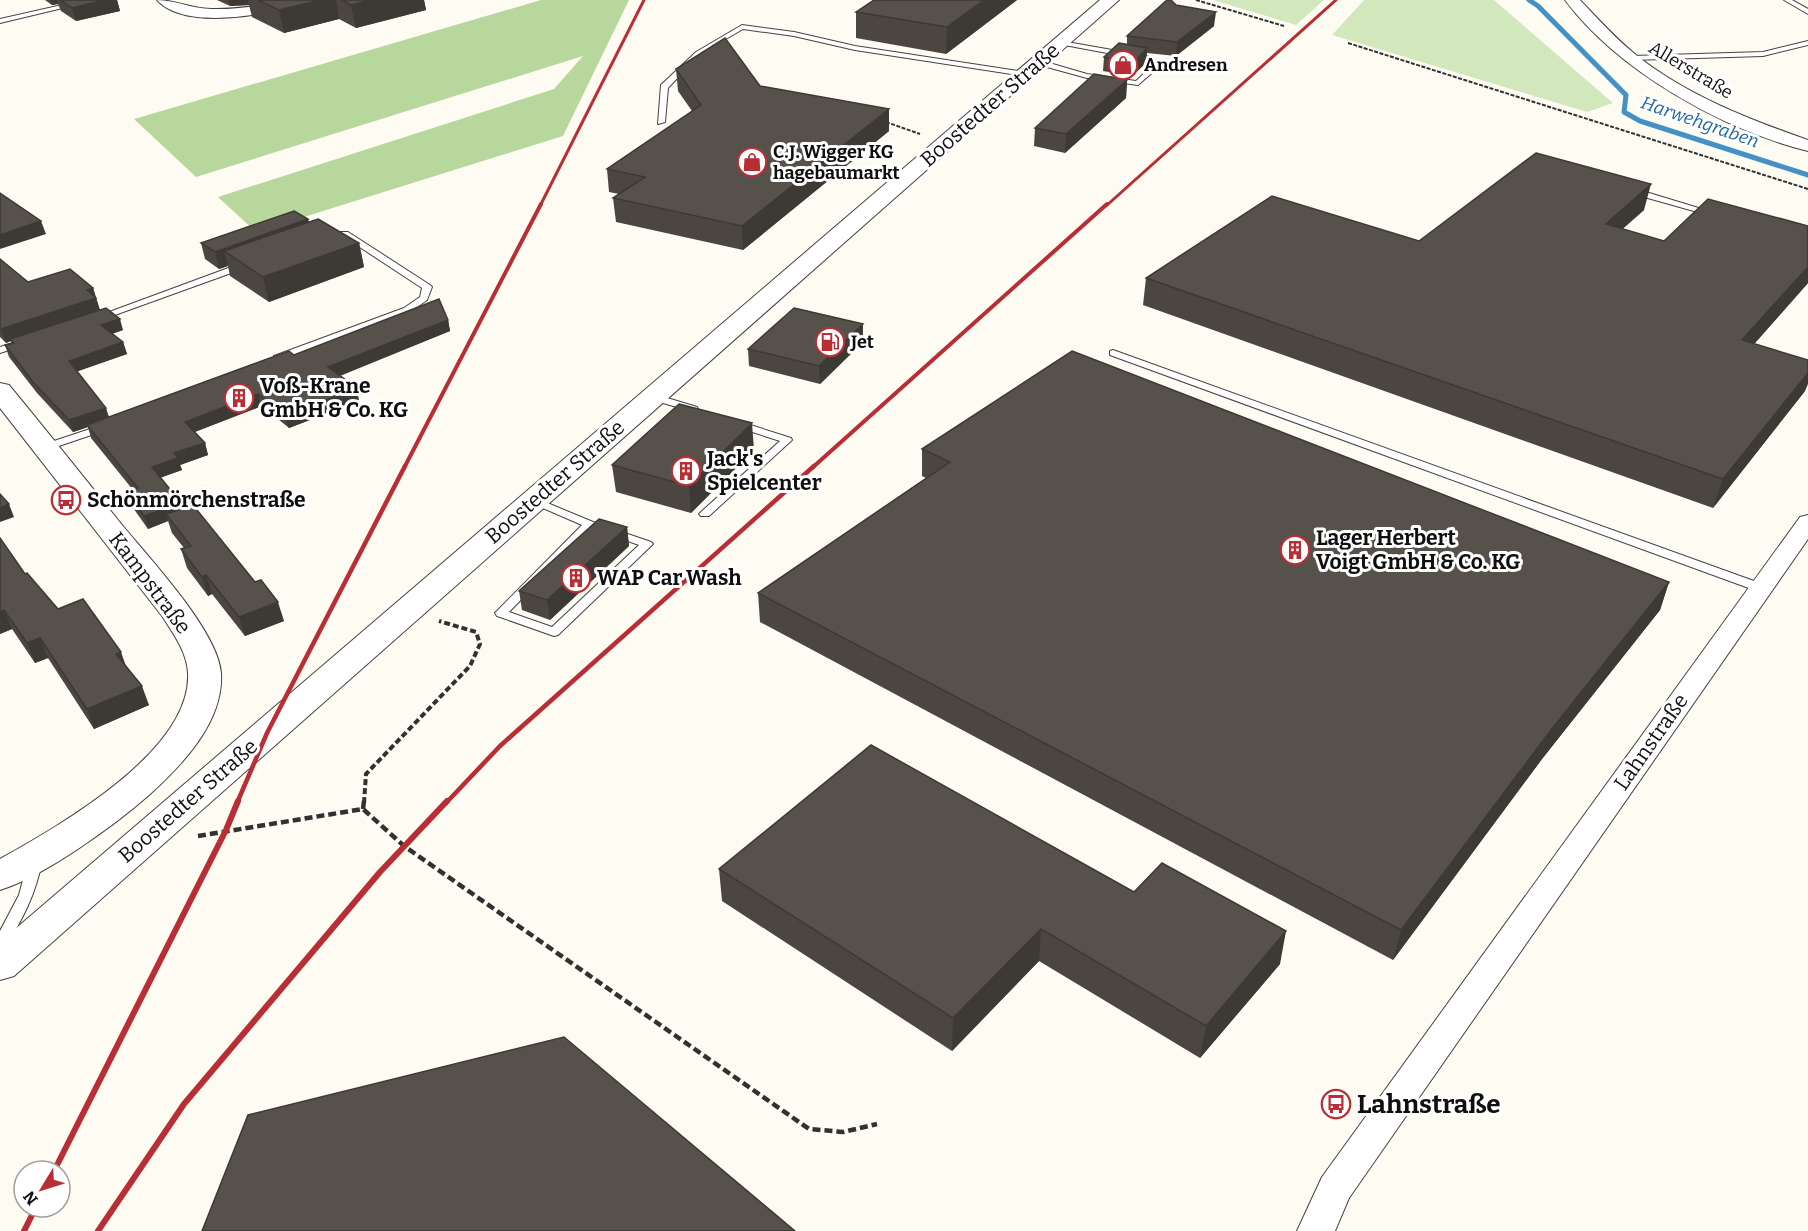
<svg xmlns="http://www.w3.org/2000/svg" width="1808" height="1231" viewBox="0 0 1808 1231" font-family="Bitter,serif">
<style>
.green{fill:#d3e7bd}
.forest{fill:#b7d79d}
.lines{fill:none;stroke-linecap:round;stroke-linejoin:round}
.stream{stroke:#4591c6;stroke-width:5}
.service-casing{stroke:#424242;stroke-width:2}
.minor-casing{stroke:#424242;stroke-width:2}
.tertiary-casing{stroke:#424242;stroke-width:2}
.path-far2{stroke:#313131;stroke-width:2;stroke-dasharray:4 1.5;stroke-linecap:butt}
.path-far1{stroke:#313131;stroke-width:4;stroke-dasharray:6 3;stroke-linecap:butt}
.path{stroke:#313131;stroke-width:4.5;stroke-dasharray:8 4;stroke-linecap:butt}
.service{fill:#fff;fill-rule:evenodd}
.minor{fill:#fff;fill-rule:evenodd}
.tertiary{fill:#fff;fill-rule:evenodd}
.rail-far3{stroke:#b82e34;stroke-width:3}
.rail-far2{stroke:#b82e34;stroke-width:4}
.rail-far1{stroke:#b82e34;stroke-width:4.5}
.rail{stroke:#b82e34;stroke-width:6}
.wall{fill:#4b4641}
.shaded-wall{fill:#3d3935}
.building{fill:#57514c;stroke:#3d3935;stroke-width:1.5}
.labels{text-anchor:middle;stroke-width:6;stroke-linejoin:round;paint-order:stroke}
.far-poi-label{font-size:18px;font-weight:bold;fill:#0f0f0f;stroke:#fff;text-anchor:start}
.far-street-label{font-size:18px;fill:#0f0f0f;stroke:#fff}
.far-water-label{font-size:18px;font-style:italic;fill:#1f649b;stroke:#fff}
.street-label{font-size:21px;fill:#0f0f0f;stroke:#fff}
.poi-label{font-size:21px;font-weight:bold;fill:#0f0f0f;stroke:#fff;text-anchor:start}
.near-poi-label{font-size:26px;font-weight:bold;fill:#0f0f0f;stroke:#fff;text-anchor:start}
</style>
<rect width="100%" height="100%" fill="#fefcf2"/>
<g class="green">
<polygon points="1213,0 1324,0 1296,25"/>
<polygon points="1364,0 1494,0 1613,103 1587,112 1332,35"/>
</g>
<polygon class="forest" points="541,0 629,0 563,136 256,232 218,197 554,89 583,56 196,177 134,119"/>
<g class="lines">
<polyline class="stream" points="1529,0 1538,6 1626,95 1624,112 1640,121 1808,175"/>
<g class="service-casing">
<g id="service">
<polygon points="84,0 96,0 0,23 0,19"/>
<polygon points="1784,0 1792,0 1808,9 1808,14"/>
<polygon points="742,25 794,32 855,46 1025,72 1029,74 1025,76 855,50 794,36 743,29 700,54 668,88 665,122 658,124 661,85 696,52"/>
<polygon points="1061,41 1152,57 1161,65 1138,85 1087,78 1036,64 1036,60 1039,60 1087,74 1136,81 1153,65 1150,61 1059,44 1059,42"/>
<polygon points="1808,41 1808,45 1763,56 1632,60 1628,58 1632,56 1763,52"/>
<polygon points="1630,189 1636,189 1715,213 1708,215 1630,193"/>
<polygon points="348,232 430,285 432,287 427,300 410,312 280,360 274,360 274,356 404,308 420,297 422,288 346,238 330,238 326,235 330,232"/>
<polygon points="242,263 245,264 245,268 101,320 95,320 93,318"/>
<polygon points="22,340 25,341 25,345 0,353 0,347"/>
<polygon points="1113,350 1765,585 1767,588 1765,591 1757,591 1110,355 1110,351"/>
<polygon points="654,394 697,407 698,409 693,412 650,399 650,395"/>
<polygon points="738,421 791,438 792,440 709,516 701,516 699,514 701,512 780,441 734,426 733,424"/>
<polygon points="105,424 110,427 109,429 47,450 43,451 38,448 39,446"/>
<path d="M533,497L593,522L651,542L653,544L558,635L554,636L497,616L495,613L582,525L529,502L528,500L529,498ZM591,528L639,545L552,627L509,612Z"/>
<path d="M35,856L40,857L42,861C36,893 23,919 5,947L0,949V931L19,895L28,861L30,857Z"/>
</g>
</g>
<g class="minor-casing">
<g id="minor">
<path d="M157,0C176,0 192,9 212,9C247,10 280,0 315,0L313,3C275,12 187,33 157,0Z"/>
<path d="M1565,0H1580C1598,19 1615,38 1636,55C1686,95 1748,119 1808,140V151C1723,130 1618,71 1565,0Z"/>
<polygon points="1808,515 1808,539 1349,1198 1335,1231 1297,1231 1322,1177 1800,517"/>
</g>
</g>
<g class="tertiary-casing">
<g id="tertiary">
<polygon points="1100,0 1119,0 14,976 0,980 0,942"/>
<path d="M0,383L9,385C46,430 82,475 118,520C146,555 218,630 221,673C224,722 182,765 149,795C115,825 43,877 0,890V859C59,826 192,751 188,673C187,652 173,633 162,616L0,408Z"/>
</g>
</g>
<g class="path-far2">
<polyline points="1196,0 1284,26"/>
<polyline points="1348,43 1808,189"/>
<polyline points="886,122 920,134"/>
</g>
<polyline class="path-far1" points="364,803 366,774 470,666 480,644 476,632 439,621"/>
<g class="path">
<polyline points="363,809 364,801"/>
<polyline points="198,836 363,809 404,846 809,1129 843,1132 877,1124"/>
</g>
<use href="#service" class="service"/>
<use href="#minor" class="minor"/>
<use href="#tertiary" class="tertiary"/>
<g class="rail-far3">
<polyline points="540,206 644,0"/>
<polyline points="1106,206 1336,0"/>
</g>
<g class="rail-far2">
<polyline points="404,468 541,204"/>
<polyline points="812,468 1107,204"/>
</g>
<g class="rail-far1">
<polyline points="237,803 267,733 405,466"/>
<polyline points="446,803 500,746 814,466"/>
</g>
<g class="rail">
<polyline points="54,1171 226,830 238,801"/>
<polyline points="24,1231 36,1207"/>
<polyline points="98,1231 184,1104 380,872 447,801"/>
</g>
</g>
<g class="wall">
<polygon points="45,0 117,0 120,11 76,21 61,11 58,4 52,5"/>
<polygon points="217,0 424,0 426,10 356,28 339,19 284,33 252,17 249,5 230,6"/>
<polygon points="874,0 1017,0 946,54 856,38 856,12"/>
<polygon points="1176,5 1214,26 1176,56 1147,53 1146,63 1132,76 1103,71 1104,57 1127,45 1127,36"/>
<polygon points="676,69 760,86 889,131 743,250 616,222 613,198 619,194 609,192 607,169 692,111 678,91"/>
<polygon points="1127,80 1126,98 1065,153 1034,146 1035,128"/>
<polygon points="1644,210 1622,229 1808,283 1754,344 1805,391 1713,508 1143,305 1146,278 1419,241"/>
<polygon points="308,219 309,222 359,243 364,267 269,302 230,276 228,266 219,269 205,259 201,243"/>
<polygon points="0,259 28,282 93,288 100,310 123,330 112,334 123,342 127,354 77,371 109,417 294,355 448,320 450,331 340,376 359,401 289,428 262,406 195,432 205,443 208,455 180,465 182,470 160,478 181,503 182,509 284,621 245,636 212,594 208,596 187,568 181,549 184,548 172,533 168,521 148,529 131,505 126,492 133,490 91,438 88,427 73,432 37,393 9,357 5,345 11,343 11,341 6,343 0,337"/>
<polygon points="863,324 863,342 820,384 749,366 748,349"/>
<polygon points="922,449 1669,582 1660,610 1542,759 1393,960 760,622 758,593 926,478 922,476"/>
<polygon points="754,450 691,513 616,492 612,465"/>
<polygon points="627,527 629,546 550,620 522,610 519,591"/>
<polygon points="0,538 25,574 58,609 125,665 149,705 94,729 48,658 35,663 12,629 0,634"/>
<polygon points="719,869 1134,892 1280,964 1200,1058 1039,961 952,1051 722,901"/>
</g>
<g class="shaded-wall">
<polygon points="50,0 57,0 58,4 52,5"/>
<polygon points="105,0 117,0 120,11 76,21 72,8"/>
<polygon points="228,0 248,0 249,5 230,6"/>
<polygon points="321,0 336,0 339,19 284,33 279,10"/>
<polygon points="371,0 424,0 426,10 356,28 351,5"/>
<polygon points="984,0 1017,0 946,54 947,27"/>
<polygon points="1216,12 1214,26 1176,56 1177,42"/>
<polygon points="1147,48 1146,63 1132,76 1134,62"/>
<polygon points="1127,80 1126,98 1065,153 1066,134"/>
<polygon points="889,109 889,131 743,250 742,226"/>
<polygon points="1651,184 1644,210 1599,250 1606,224"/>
<polygon points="308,219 312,235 224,251 228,266 219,269 215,252"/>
<polygon points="41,221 46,234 0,249 0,235"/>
<polygon points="359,243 364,267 269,302 263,277"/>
<polygon points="1808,267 1808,283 1733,368 1742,340"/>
<polygon points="93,288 100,311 10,339 11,341 6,343 1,329"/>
<polygon points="120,319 123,330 105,336 101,325"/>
<polygon points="448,320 450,331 331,379 328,367"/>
<polygon points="863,324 863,342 820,384 819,366"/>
<polygon points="123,342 127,354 73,373 69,361"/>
<polygon points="1808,373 1808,384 1805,391 1713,508 1723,479"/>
<polygon points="357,388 359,401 289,428 285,416"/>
<polygon points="258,394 262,406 189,434 185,422"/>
<polygon points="106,408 110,420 87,425 88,427 73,432 69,420"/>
<polygon points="752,423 754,450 691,513 689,486"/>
<polygon points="205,443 208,455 180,465 182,470 156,479 152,467 174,453"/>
<polygon points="181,503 185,516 166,514 168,521 148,529 144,516"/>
<polygon points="9,504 14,517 0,522 0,508"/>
<polygon points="627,527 629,546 550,620 547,600"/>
<polygon points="206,575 212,594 208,596 202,577"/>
<polygon points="1669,582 1660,610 1542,759 1393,960 1401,930 1551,730"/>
<polygon points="278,602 284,621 245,636 239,617"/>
<polygon points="4,610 12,629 0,634 0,612"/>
<polygon points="40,638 48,658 35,663 27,643"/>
<polygon points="121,652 128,672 116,654"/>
<polygon points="142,686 149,705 94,729 87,709"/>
<polygon points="1041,929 1039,961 952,1051 953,1018"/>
<polygon points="1286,931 1280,964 1200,1058 1206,1026"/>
</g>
<g class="building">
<polygon points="60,0 105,0 72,8"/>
<polygon points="258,0 321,0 279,10"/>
<polygon points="342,0 371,0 351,5"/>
<polygon points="874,0 984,0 947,27 856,12"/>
<polygon points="1167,0 1171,0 1176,5 1216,12 1177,42 1127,36"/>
<polygon points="725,38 760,86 889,109 742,226 613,198 645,177 607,169 701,105 676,69"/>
<polygon points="1119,43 1147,48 1134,62 1104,57"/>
<polygon points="1094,74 1127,80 1066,134 1035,128"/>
<polygon points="1536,153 1651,184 1606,224 1664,241 1708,199 1808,226 1808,267 1742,340 1808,360 1808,373 1723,479 1146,278 1272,196 1419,241"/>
<polygon points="0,193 41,221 0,235"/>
<polygon points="294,211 308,219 215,252 201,243"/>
<polygon points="318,219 359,243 263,277 224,251"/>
<polygon points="0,259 28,282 70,269 93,288 87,290 96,298 1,329 0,328"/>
<polygon points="439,299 448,320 328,367 357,388 285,416 258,394 185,422 205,443 174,453 178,458 152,467 181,503 144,516 126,492 138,488 87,425 289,351 294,355"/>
<polygon points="106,308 120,319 101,325 123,342 69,361 106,408 69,420 33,382 5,345 14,343 10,339"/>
<polygon points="794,308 863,324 819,366 748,349"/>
<polygon points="1072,351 1669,582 1551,730 1401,930 758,593 950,462 922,449"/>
<polygon points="679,404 752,423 689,486 612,465"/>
<polygon points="0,494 9,504 0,508"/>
<polygon points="193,505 255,582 261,580 278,602 239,617 206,575 202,577 181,549 191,546 166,514"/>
<polygon points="599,519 627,527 547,600 519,591"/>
<polygon points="0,538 25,574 27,573 58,609 83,599 121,652 116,654 142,686 87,709 40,638 27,643 4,610 0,612"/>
<polygon points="871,745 1134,892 1162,863 1286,931 1206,1026 1041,929 953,1018 719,869"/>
<polygon points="564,1037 795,1231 202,1231 248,1115"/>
</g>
<defs>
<g id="shop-ring" transform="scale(1.5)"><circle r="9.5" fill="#fff" stroke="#b82e34" stroke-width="1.5"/><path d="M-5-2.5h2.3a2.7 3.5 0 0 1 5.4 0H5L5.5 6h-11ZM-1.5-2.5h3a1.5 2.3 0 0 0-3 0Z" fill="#b82e34"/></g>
<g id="fuel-ring" transform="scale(1.5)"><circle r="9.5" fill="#fff" stroke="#b82e34" stroke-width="1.5"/><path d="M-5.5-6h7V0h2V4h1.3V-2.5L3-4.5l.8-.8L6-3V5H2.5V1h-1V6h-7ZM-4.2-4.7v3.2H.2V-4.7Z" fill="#b82e34"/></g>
<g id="building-ring" transform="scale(1.5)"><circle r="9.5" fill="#fff" stroke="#b82e34" stroke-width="1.5"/><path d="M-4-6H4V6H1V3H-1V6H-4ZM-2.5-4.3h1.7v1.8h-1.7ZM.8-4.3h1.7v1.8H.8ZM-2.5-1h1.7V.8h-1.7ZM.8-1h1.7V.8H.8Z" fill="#b82e34"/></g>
<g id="bus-ring" transform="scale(1.5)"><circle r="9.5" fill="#fff" stroke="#b82e34" stroke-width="1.5"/><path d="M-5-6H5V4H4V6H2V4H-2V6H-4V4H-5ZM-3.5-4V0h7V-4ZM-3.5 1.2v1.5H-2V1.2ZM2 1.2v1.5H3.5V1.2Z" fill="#b82e34"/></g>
</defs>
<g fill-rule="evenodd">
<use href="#shop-ring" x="1123" y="65"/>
<use href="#shop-ring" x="752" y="162"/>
<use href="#fuel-ring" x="830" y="342"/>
<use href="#building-ring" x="239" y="398"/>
<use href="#building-ring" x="686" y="471"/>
<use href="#bus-ring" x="66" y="500"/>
<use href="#building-ring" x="1295" y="550"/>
<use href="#building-ring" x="576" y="578"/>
<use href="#bus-ring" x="1336" y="1104"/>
</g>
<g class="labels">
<g class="far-poi-label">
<text x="1144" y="71">Andresen</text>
<text x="773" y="158">C.J. Wigger KG<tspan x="773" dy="21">hagebaumarkt</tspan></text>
<text x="851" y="348">Jet</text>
</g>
<g class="far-street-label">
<text transform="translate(1691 70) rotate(31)" y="6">Allerstraße</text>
</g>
<g class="far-water-label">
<text transform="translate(1700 122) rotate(19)" y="6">Harwehgraben</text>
</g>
<g class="street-label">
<text transform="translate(990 105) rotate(-41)" y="7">Boostedter Straße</text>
<text transform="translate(555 482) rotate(-41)" y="7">Boostedter Straße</text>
<text transform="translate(150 583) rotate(53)" y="7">Kampstraße</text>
<text transform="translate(1651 742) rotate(-55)" y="7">Lahnstraße</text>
<text transform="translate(188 801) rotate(-41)" y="7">Boostedter Straße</text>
</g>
<g class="poi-label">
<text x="260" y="393">Voß-Krane<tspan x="260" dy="24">GmbH &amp; Co. KG</tspan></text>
<text x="707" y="466">Jack's<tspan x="707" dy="24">Spielcenter</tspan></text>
<text x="87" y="507">Schönmörchenstraße</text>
<text x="1316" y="545">Lager Herbert<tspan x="1316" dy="24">Voigt GmbH &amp; Co. KG</tspan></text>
<text x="597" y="585">WAP Car Wash</text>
</g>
<g class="near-poi-label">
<text x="1357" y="1113">Lahnstraße</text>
</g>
</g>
<g transform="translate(42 1189) rotate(232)"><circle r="28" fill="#ffffff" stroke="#9f9f9f" stroke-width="1.5"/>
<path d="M0-4.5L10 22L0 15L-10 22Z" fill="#b82e34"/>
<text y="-9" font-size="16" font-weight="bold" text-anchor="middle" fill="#0f0f0f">N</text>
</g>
</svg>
